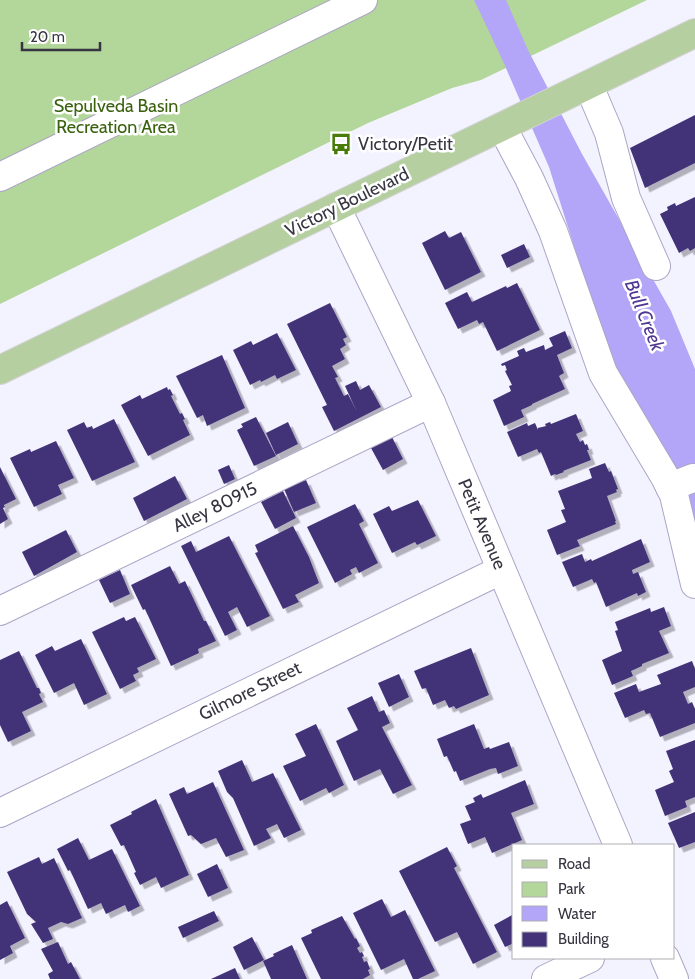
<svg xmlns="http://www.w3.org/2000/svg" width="695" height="979" viewBox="0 0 695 979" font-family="Cabin,sans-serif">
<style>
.green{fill:#b3d69a}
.water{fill:#b3a5f7}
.building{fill:#433278;filter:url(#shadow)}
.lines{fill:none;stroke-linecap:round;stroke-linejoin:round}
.minor-casing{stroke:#aba6c5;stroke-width:30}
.major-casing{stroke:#d3d3d5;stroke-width:30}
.minor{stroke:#fff;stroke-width:28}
.major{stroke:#b5cfa1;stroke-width:28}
.labels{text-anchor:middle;stroke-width:5;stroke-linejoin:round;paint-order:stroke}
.park-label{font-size:18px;fill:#39610e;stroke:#fff}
.poi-label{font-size:18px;fill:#363541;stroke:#fff;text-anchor:start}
.street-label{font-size:18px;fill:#363541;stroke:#fff}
.water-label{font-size:19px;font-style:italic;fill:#503793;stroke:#fff}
</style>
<defs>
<filter id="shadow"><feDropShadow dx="4.5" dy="4.5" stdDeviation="0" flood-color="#0004"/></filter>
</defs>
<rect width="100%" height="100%" fill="#f3f2ff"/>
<polygon class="green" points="0,0 647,0 481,80 452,88 368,123 0,304"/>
<polygon class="water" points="474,0 506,0 528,50 582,154 671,311 695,369 695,542 609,357 549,167 502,59"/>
<g class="building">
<polygon points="695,115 695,163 645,188 630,148"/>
<polygon points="695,197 695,248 690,251 688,248 679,253 660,214 668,210 667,207 675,203 676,206"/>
<polygon points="445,231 449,238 461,232 481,272 445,290 422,243"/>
<polygon points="524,244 530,257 507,268 501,255"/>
<polygon points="517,283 540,330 497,351 483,322 479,324 477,320 458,329 445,303 467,292 472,302 506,286 507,288"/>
<polygon points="330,303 347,337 343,339 346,345 340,349 345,359 332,366 338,377 335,378 344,396 348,394 357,412 345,386 356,381 360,390 369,385 381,407 334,431 322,407 327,405 287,324"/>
<polygon points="565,331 572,348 557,355 564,373 559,376 565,389 532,404 532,405 521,410 524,417 504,426 493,400 511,391 509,386 512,385 505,371 507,370 505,365 502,366 501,364 519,356 517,351 524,348 526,352 544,345 545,350 553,346 549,338"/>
<polygon points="277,333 296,370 277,379 275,375 261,382 260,380 250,385 233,350 251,341 253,345"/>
<polygon points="222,355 245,408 207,426 203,415 197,418 176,376"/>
<polygon points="167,387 168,390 170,389 173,395 171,396 180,414 182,413 185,419 183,420 190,435 148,456 121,405 140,395 142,399"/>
<polygon points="576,414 583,431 576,434 580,442 583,440 585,445 587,444 589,450 587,450 591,460 563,471 564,472 556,475 555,474 551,476 541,452 539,453 537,449 518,457 507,432 527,423 528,426 535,423 538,430 538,428 546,426 545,424 550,422 551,424"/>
<polygon points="256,417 276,456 254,466 237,430 243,427 241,424"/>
<polygon points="114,419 135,462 92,481 67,430 84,422 87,428 92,426 93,429"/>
<polygon points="288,422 298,444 276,455 266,433"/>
<polygon points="392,437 403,459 383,470 371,448"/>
<polygon points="56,441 74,478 58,485 62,494 34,507 10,458 30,449 31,452"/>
<polygon points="605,463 609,472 611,471 618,489 616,490 617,492 607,496 616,521 615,521 616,524 577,540 580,546 557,555 547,530 566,522 561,510 565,509 558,491 592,478 589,469"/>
<polygon points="229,465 235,479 224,484 218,470"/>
<polygon points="0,467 16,499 4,505 5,507 3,508 8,519 0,524"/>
<polygon points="175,476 187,499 144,521 133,498"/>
<polygon points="306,480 316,503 294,512 284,489"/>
<polygon points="283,491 296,518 275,529 261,502"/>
<polygon points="418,500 436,536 417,545 415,542 392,553 373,514 389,506 392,511"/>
<polygon points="355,504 364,521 359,524 378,563 359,573 356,567 350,570 352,574 335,583 307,527"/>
<polygon points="293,526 309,557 319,583 295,595 299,602 283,609 255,553 258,552 255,545"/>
<polygon points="66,530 77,552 34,576 22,552"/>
<polygon points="229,536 270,616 247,627 237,607 228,612 237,630 225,636 181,546 191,541 196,552"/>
<polygon points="641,539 650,562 632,570 633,574 638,572 646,592 638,596 637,593 606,607 596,582 594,583 592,579 573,587 562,562 582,554 585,562 591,559 592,561"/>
<polygon points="170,566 179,584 185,581 204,621 206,621 216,641 198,649 199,653 171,666 145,609 143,610 131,585"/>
<polygon points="120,570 130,594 110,603 99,580"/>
<polygon points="664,607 671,626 659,631 669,653 642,664 642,666 631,671 633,676 612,685 602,660 622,651 615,631 618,630 615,622 650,608 651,612"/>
<polygon points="124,617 126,621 135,617 156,659 137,668 139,672 133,675 136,681 120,689 92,632"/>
<polygon points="81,639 107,694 84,705 74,683 54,693 35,655 52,646 55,651"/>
<polygon points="471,648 489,695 456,709 454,706 449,708 445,700 433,705 426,688 422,689 414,671"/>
<polygon points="19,651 37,688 39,688 41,693 39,694 43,702 22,712 31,731 8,742 0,725 0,660"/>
<polygon points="692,661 695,669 695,687 683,692 688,704 692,702 695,709 695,723 660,737 650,713 646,714 644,710 625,718 614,693 636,684 639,692 661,684 657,675"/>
<polygon points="399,674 409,697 389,707 378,683"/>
<polygon points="372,696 379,712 384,710 390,723 382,727 412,785 393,794 380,769 354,781 336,741 358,730 347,708"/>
<polygon points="316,724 344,785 329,793 326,788 300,801 283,766 306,756 295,734"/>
<polygon points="474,724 484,749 489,747 490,749 509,742 518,766 498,774 496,768 490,769 460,781 456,771 454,772 447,756 444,757 437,739"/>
<polygon points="695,740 695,797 685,801 687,807 665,816 655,790 674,782 669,771 673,769 666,751"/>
<polygon points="242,760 252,782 273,773 301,830 284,838 277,824 266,829 271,838 254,846 233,798 227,792 218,771"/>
<polygon points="525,780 534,804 511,813 522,840 492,853 485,837 468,844 460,824 471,820 465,806 475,802 473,798 481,794 483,798"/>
<polygon points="213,782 244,850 226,857 216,838 201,844 191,835 188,836 169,794 184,787 187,794"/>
<polygon points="156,799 189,875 161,888 156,877 140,885 134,873 136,872 124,845 121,846 110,825 132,814 131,812"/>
<polygon points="695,812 695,842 679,848 668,823"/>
<polygon points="78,838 89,860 112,849 140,906 128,912 125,905 106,914 101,903 88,909 70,870 68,871 57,849"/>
<polygon points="447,847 457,866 454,868 497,952 473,964 457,932 435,942 399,871"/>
<polygon points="39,857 42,864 54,858 82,918 68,924 61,922 48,928 53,939 43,943 31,924 36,922 27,914 7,872"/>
<polygon points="217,864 228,888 208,897 197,874"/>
<polygon points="382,899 391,917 405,910 435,971 418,979 413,979 404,959 381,970 353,913"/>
<polygon points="7,901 25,938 10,946 13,953 0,960 0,905"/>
<polygon points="214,911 219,921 183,938 178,927"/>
<polygon points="514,914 514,943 505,947 494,925"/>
<polygon points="342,916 355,939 356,938 360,946 357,948 360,953 362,952 364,956 362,957 364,962 367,961 370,969 368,970 370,975 363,979 321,979 301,938 312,933 311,930"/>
<polygon points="252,937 264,960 244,970 233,947"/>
<polygon points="58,942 68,964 71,962 80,979 50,979 48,974 53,971 41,949"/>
<polygon points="292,945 307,979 271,979 263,961 274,956 273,954"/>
<polygon points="235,968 240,979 211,979"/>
</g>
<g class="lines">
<g class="minor-casing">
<g id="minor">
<polyline points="589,86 609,133 626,198 656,266"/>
<polyline points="502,127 529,178 553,231 603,373 665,477 674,495 695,584"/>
<polyline points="0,177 363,0"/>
<polyline points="336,207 431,403 618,845"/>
<polyline points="670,487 693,478"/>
<polyline points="0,611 431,403"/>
<polyline points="0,813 501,570"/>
<polyline points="665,958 674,979"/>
<polyline points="546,979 590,958"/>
</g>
</g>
<g class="major-casing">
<polyline id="major" points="0,370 695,33"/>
</g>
<use href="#minor" class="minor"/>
<use href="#major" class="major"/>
</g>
<defs>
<g id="bus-bare" transform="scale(1.725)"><path d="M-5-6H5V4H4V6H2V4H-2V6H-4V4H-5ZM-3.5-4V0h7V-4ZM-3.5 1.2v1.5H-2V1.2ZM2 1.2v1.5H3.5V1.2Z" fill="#487b0a" stroke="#fff" stroke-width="2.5" paint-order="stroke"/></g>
</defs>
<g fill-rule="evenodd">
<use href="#bus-bare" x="341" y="144"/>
</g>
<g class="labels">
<g class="park-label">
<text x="116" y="112">Sepulveda Basin<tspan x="116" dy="21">Recreation Area</tspan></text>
</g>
<g class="poi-label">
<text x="358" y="150">Victory/Petit</text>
</g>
<g class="street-label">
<text transform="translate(347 202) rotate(-26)" y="6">Victory Boulevard</text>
<text transform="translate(215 507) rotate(-26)" y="6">Alley 80915</text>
<text transform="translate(482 524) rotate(67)" y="6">Petit Avenue</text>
<text transform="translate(250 691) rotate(-26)" y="6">Gilmore Street</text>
</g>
<g class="water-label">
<text transform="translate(645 315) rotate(68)" y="7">Bull Creek</text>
</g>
</g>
<rect x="512" y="844" width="162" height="115" fill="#ffffff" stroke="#afaeb3"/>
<rect x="522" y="860" width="25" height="8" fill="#b5cfa1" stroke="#afaeb3"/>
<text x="558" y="869" font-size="15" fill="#363541">Road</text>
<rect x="522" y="882" width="25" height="15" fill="#b3d69a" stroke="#afaeb3"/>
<text x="558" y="894" font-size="15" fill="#363541">Park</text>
<rect x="522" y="906" width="25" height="15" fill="#b3a5f7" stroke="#afaeb3"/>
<text x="558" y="919" font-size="15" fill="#363541">Water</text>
<rect x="522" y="932" width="25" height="15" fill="#433278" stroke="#afaeb3"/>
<text x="558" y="944" font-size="15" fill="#363541">Building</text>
<path d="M22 42v8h78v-8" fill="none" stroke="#363541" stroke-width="2.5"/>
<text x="30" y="42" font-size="15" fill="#363541" stroke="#ffffff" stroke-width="4" paint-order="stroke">20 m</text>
</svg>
